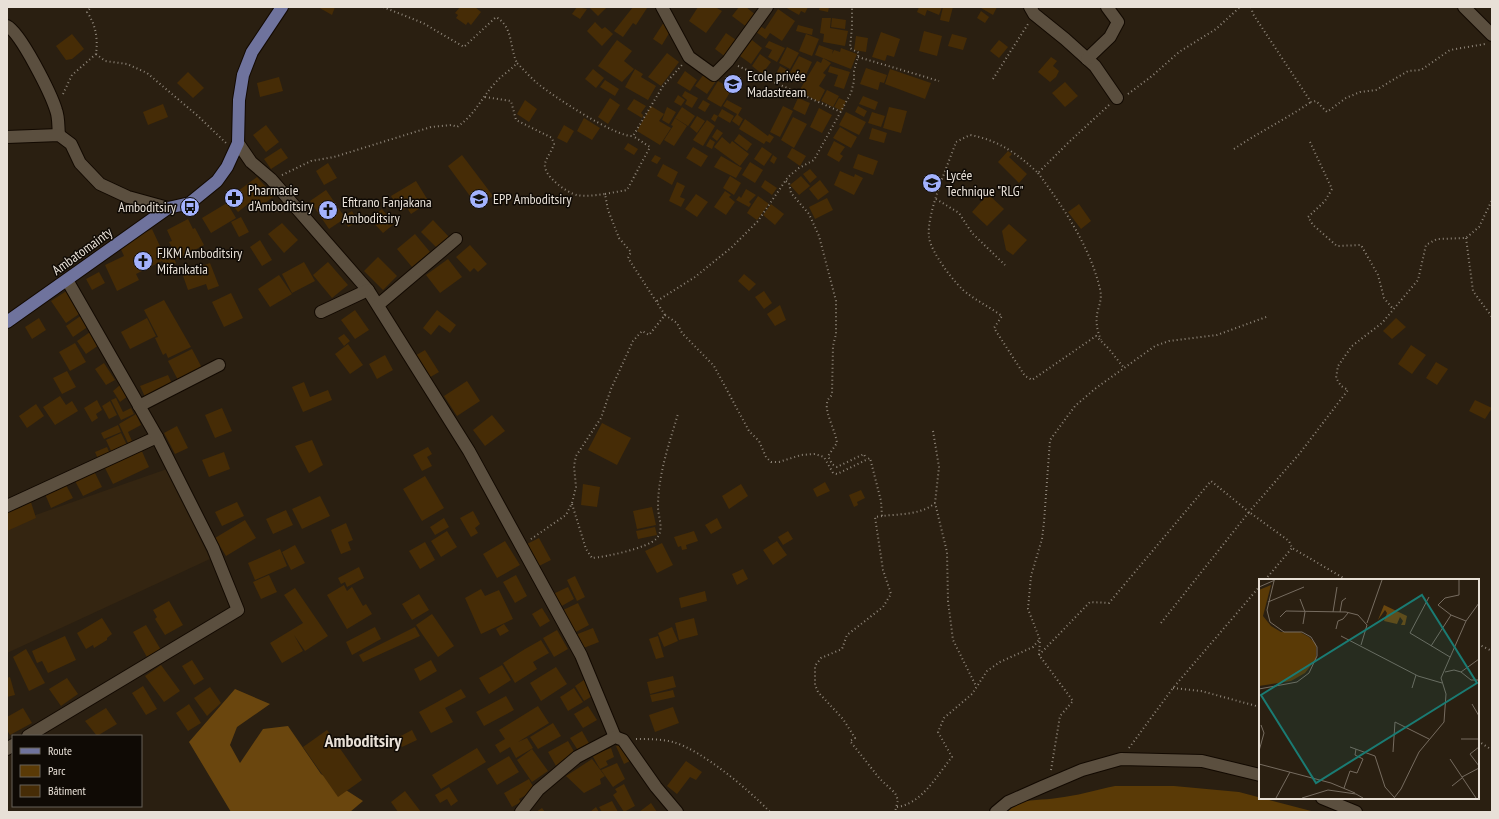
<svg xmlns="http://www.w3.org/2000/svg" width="1499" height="819" viewBox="0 0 1499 819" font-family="'PT Sans Narrow',sans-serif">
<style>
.built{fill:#342511}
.green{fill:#5a3a06}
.forest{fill:#6a460e}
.building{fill:#462c06}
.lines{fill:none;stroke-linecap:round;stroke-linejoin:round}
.minor-casing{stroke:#120901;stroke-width:14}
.major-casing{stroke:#120901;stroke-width:14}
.path{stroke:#8f867a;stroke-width:2;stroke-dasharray:1 3;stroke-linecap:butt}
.minor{stroke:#5b4f3f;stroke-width:12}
.major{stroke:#6f739d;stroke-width:12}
.labels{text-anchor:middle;stroke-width:3;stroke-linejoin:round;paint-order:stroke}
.poi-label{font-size:14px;fill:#e8e0d7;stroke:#0f0a05;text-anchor:start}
.street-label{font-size:14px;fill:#e8e0d7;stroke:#0f0a05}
.district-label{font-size:18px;font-weight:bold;fill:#e8e0d7;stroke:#0f0a05}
.inset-road{fill:none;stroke:#766c60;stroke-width:1}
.view{fill:#1a7b73;fill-opacity:0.15;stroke:#1a7b73;stroke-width:2}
.inset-edge{fill:none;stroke:#e8e0d7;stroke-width:2}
</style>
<rect width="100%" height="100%" fill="#2a1f11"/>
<polygon class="built" points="167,469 210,559 7,653 7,525"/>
<path class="green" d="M1115,786H1174L1239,792L1315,812H1001C1016,798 1037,801 1057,798C1076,796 1096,790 1115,786Z"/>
<polygon class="forest" points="235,689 270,704 237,727 230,745 240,763 263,729 288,726 321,774 363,801 350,812 231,812 189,742"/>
<g class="building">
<polygon points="318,7 335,7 332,15"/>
<polygon points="460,7 475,7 481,12 471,25 468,22 466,25 456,18 458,15 455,13"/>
<polygon points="577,7 587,9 580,19 572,14"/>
<polygon points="589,7 607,7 598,16"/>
<polygon points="633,7 647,8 636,25 633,23 623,37 614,31"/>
<polygon points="698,7 715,7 722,11 706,33 689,21"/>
<polygon points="739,7 746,7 757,16 748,28 732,16"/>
<polygon points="785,7 808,7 805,13 801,11 799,15"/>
<polygon points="820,7 829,7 828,12 819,10"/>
<polygon points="919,7 942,7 939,15 927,10 925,16 917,12"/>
<polygon points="943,7 953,7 949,22 940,20"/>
<polygon points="982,7 997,7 993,15 981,8"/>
<polygon points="778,9 795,21 782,41 770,33 766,39 756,32 760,26 765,29"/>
<polygon points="981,11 989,17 985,23 977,18"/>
<polygon points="822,18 831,18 830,28 848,31 845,46 823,42 824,34 820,33"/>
<polygon points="832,18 846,20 845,29 831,27"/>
<polygon points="595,22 602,29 605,27 613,34 602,46 587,31"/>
<polygon points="664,22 671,30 662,45 653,39"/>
<polygon points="798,25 813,29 812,35 796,31"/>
<polygon points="924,31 942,36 937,56 919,51"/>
<polygon points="881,32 900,39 894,57 887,55 885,61 872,57"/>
<polygon points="726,33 739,42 727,58 715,49"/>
<polygon points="72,34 84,49 72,59 66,60 56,46"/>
<polygon points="806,34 819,39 812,56 799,51"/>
<polygon points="952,34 967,38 963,50 948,46"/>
<polygon points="856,36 868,38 866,52 854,50"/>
<polygon points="617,40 632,51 624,61 634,69 622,82 598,66"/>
<polygon points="752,40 762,48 751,64 740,56"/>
<polygon points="999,40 1008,47 999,58 990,51"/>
<polygon points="769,41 785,48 777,62 768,57 772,50 765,47"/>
<polygon points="819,45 833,50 832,54 834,50 840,52 841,48 857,54 851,69 815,55"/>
<polygon points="787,47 799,53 790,69 779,63"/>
<polygon points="667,53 679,62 661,86 648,77"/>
<polygon points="760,54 771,62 762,74 752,66"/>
<polygon points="799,56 812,62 802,83 788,76"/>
<polygon points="1051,57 1057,61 1053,66 1059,71 1056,77 1050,82 1038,72"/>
<polygon points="823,58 831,63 823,73 826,75 819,86 825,90 819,102 799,91 817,61 821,63"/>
<polygon points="780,66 789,71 784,80 775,76"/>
<polygon points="830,66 850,72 844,89 834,86 838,75 828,72"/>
<polygon points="866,68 887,75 884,83 880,82 878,90 860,84"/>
<polygon points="593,69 604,78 596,88 585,79"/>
<polygon points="635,69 643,74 641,77 656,86 648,100 625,87"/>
<polygon points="890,69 931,83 925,99 885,84"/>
<polygon points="685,71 697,80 690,91 677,83"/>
<polygon points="188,72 204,88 193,98 177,83"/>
<polygon points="704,74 716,81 707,94 695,86"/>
<polygon points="279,77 283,91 260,97 257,83"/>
<polygon points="605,80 619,89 615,96 600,87"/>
<polygon points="718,81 732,89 721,107 707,99"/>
<polygon points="1065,82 1078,96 1065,107 1052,93"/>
<polygon points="827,90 839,96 833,107 821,101"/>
<polygon points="685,91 698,98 692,108 685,104 687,100 682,96"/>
<polygon points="678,95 685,100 681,106 674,102"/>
<polygon points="863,96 878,102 875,110 859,104"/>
<polygon points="610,98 620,105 608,124 598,117"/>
<polygon points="798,98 810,103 805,115 793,109"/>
<polygon points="839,98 846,101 842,111 834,107"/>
<polygon points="634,99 646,106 641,113 643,115 642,118 627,109"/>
<polygon points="525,100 537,109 529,122 517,114"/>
<polygon points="703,100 710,104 705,112 698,108"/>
<polygon points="727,100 742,108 738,115 743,119 739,126 732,121 737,114 723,106"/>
<polygon points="163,104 168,117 148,125 143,112"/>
<polygon points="651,106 664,114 659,121 671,128 660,145 637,131"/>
<polygon points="783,106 793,111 780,137 770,132"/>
<polygon points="858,106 867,111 864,117 855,112"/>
<polygon points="667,107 676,112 669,124 662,120"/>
<polygon points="682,107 695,116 688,126 675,118"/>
<polygon points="889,107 907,111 901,133 883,128"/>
<polygon points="819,108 832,115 822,133 810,127"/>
<polygon points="722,109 734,116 730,123 718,116"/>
<polygon points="846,112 866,122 859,135 839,125"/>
<polygon points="872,112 885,116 881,127 868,123"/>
<polygon points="714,114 718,116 715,122 711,119"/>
<polygon points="697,116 705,121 697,133 690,127"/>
<polygon points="793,117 807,124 794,148 781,140"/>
<polygon points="584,118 600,128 592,140 577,131"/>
<polygon points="675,118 687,126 674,146 664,140 673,126 671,125"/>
<polygon points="745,119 768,136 769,134 774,137 770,143 766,141 764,144 739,129"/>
<polygon points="707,120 715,126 703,146 693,140"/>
<polygon points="266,125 279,142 266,152 253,135"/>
<polygon points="564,125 574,131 567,143 557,138"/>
<polygon points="840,127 857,137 851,148 833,138"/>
<polygon points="872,128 887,133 884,143 869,139"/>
<polygon points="717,129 723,133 717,141 712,137"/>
<polygon points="739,134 752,144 747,151 734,141"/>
<polygon points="722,137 730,144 732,141 749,154 740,166 714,147"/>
<polygon points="710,139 715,142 712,149 706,146"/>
<polygon points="834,141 845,147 840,154 843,156 839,162 827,155"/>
<polygon points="628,143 638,149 634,155 624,149"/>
<polygon points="693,147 708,156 701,167 686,158"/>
<polygon points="762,147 772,154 764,166 754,159"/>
<polygon points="281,148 288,158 271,169 264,159"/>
<polygon points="792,148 806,156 800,166 787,157"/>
<polygon points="1008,151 1012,154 1009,157 1027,174 1019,183 998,162"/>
<polygon points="858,154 878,161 873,175 853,168"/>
<polygon points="462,155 493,196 478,207 448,166"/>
<polygon points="655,155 661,158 657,164 651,161"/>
<polygon points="773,155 777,158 774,164 770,161"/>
<polygon points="721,156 742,168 736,178 714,167"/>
<polygon points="750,162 763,170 755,183 742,175"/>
<polygon points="328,163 337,178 324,185 316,171"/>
<polygon points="663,164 678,172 672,185 657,176"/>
<polygon points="810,169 817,177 810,183 803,174"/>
<polygon points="840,171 854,177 855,174 863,178 854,195 834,185"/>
<polygon points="730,176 741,183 734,195 723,188"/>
<polygon points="801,176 810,186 799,195 790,185"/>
<polygon points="257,177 274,196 260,207 253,200 238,212 227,199"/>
<polygon points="765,180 777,188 772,195 761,187"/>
<polygon points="820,180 829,192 818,200 809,189"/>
<polygon points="416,181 429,202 411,214 407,208 400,212 391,196"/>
<polygon points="677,182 685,186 680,197 685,199 681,207 669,201"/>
<polygon points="746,189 756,195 749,202 751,204 749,207 736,200 739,196 741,198"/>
<polygon points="326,190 344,216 352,211 358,222 348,227 344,219 329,229 310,201"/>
<polygon points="725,191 731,195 729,197 735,202 726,215 714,207"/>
<polygon points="696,194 708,202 697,217 685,209"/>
<polygon points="988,194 1004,209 987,226 972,212"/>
<polygon points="758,196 769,204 757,220 747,213"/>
<polygon points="827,198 833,210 815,219 809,207"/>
<polygon points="227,203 236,218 211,233 202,218"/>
<polygon points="771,204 784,214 775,225 763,215"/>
<polygon points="1079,204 1091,221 1081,229 1068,212"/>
<polygon points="382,209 394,224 383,233 370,219"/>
<polygon points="241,217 249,232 239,237 231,222"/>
<polygon points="188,219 193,229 195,228 204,245 178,259 169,242 172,241 167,230"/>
<polygon points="433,220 449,237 437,248 421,232"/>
<polygon points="282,223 298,240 284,253 268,234"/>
<polygon points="1009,224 1027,240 1013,255 1006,250 1002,231"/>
<polygon points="152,229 165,257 172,253 176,263 166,268 162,261 136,274 139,280 117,291 105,265 124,256 119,245"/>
<polygon points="415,234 430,252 412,267 397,249"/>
<polygon points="260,240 272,260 262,266 250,247"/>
<polygon points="470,245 487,264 478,272 474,268 470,272 456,257"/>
<polygon points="378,257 397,276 383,290 364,271"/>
<polygon points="448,259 462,277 440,293 426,275"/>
<polygon points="304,262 315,281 292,293 282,274"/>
<polygon points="328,262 348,285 332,298 313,275"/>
<polygon points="210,263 219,286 208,290 206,284 188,290 182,273"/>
<polygon points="99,272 105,283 92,290 86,279"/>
<polygon points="744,274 756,284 749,291 738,281"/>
<polygon points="279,275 292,294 270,307 258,289"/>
<polygon points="68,290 82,312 66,323 51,301"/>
<polygon points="764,291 772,303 764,309 755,297"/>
<polygon points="231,293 243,318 224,327 212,302"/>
<polygon points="164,300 191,347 168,358 166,353 163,355 155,338 158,337 144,310"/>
<polygon points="780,305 786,320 775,326 767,314"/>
<polygon points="355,310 369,330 355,339 341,320"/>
<polygon points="437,310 456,325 450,333 439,325 431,335 423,328"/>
<polygon points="82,315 89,326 73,337 66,326"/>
<polygon points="39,318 46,330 32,339 25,327"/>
<polygon points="147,318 156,336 130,349 121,332"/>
<polygon points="1396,318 1406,327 1392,339 1383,331"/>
<polygon points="90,332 99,345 86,354 77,341"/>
<polygon points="344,334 350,341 344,346 338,338"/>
<polygon points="75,343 86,362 70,371 59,352"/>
<polygon points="348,344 363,365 350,374 335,354"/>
<polygon points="1411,345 1426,355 1412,374 1398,364"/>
<polygon points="192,349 202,368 178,380 168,361"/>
<polygon points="425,350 439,372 427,379 413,357"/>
<polygon points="385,355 393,370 377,379 369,364"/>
<polygon points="1436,362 1448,369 1437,385 1426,378"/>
<polygon points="104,363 115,380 106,385 95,369"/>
<polygon points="67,371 76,387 62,394 53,378"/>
<polygon points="168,375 173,386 145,397 140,386"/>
<polygon points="467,381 480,401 457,416 444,396"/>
<polygon points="304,382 310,397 328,390 332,400 303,412 292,387"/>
<polygon points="120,385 128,396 120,402 113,391"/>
<polygon points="60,396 66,405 72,401 78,411 55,425 43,407"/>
<polygon points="116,398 123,412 131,408 134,414 121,420 111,400"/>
<polygon points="97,400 102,410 96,414 98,418 92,422 84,408"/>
<polygon points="1475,400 1492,408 1485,419 1469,411"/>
<polygon points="110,401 117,415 109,419 102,406"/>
<polygon points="36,404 44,416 27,428 19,416"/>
<polygon points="222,408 232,431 215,438 205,415"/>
<polygon points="136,414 141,425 128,432 132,441 128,443 119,424"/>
<polygon points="492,415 505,431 485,446 473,430"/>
<polygon points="602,423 631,438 617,465 588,450"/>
<polygon points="118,425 121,432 104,439 101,433"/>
<polygon points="177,426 188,448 175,454 164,433"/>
<polygon points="121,433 127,445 112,453 106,440"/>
<polygon points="312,440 323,465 309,473 295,446"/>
<polygon points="107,447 110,454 98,459 95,452"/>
<polygon points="140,447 149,467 113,484 103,464"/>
<polygon points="428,447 432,454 427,457 432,466 422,471 413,455"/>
<polygon points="224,452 230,469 209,477 202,460"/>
<polygon points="93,469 102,487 83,496 74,479"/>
<polygon points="425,476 444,508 422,521 403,489"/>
<polygon points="825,482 830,491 817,497 813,489"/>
<polygon points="583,484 600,487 597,507 581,505"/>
<polygon points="741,484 748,496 729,509 722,496"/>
<polygon points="66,485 73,498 51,508 45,494"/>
<polygon points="861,490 865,498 857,502 858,505 854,507 849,495"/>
<polygon points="320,496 330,516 302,529 292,509"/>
<polygon points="30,499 36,518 7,531 7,510"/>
<polygon points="237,502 244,516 222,526 215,512"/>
<polygon points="652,507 656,525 637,529 633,511"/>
<polygon points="286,510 293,525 273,534 266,519"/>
<polygon points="473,511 480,524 475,528 478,533 471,537 460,518"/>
<polygon points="444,518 449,527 435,535 430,527"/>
<polygon points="717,518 722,528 711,534 705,525"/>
<polygon points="245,520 256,538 226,556 215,538"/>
<polygon points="346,523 353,540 348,542 351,550 341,554 331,530"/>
<polygon points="655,527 657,535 638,539 636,531"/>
<polygon points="447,531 457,547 441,557 431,541"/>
<polygon points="694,531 698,541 686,545 687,549 682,550 681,546 678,547 674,537"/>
<polygon points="788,531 793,539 783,545 778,537"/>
<polygon points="539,538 551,560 537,567 525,545"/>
<polygon points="505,541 520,565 497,578 483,554"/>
<polygon points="777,541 787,555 773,565 763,550"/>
<polygon points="425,542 435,560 420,569 409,551"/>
<polygon points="662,543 673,565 657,573 645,551"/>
<polygon points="295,545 305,563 291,570 282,552"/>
<polygon points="280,549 287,566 255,580 248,563"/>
<polygon points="359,567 364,578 347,587 345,582 341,584 338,578"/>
<polygon points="743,569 748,579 737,585 732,574"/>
<polygon points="269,575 277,592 261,599 253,582"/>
<polygon points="516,575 527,596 515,603 503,582"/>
<polygon points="575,576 585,597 577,601 567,580"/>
<polygon points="344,585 347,591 352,587 363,606 366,604 372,614 347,629 327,595"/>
<polygon points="568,587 574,599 560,607 553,594"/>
<polygon points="295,588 328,636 305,651 294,635 303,651 282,663 270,643 303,623 284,595"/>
<polygon points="481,589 485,596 499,590 513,619 481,634 465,598"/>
<polygon points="705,591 707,601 681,608 679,598"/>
<polygon points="419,594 429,610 412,620 402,604"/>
<polygon points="169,601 183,625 165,635 155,619 157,617 153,610"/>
<polygon points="578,603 589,625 574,633 563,610"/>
<polygon points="542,608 550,621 540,627 532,614"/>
<polygon points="432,614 454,646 438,657 416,625"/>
<polygon points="102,618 112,634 107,638 107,640 94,648 93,645 86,649 77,633"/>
<polygon points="694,618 698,635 679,640 675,623"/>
<polygon points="504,624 509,631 500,636 496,629"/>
<polygon points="146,625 161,650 148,659 133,632"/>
<polygon points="375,627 381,639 352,655 346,642"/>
<polygon points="415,627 420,636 363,662 359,655"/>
<polygon points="672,627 678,641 664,647 658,633"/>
<polygon points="593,628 599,642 581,649 575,635"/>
<polygon points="557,630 568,649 554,657 543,638"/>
<polygon points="65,636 76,660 48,673 42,661 37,663 32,651"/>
<polygon points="658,636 664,657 656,659 649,639"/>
<polygon points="541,640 549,653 533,662 537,669 515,683 503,663 525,649 528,653 525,649"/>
<polygon points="26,649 45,683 29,691 13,657"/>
<polygon points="192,660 204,679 194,685 182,666"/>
<polygon points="431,660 437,671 420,681 414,669"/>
<polygon points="161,665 180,691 164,702 145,676"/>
<polygon points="502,665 511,680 489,694 479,678"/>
<polygon points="556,667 567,684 541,701 530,683"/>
<polygon points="673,676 676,687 650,694 647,682"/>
<polygon points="10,677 15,695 7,697 7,678"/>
<polygon points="67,678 78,694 61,706 49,689"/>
<polygon points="584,680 594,695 584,701 575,686"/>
<polygon points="143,686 157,709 146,715 132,693"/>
<polygon points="210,687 221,703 207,716 194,698"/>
<polygon points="574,688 583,702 568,711 560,697"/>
<polygon points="461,689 466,697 445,708 453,722 431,733 419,712"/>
<polygon points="673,690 675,697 652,702 650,695"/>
<polygon points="506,696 514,710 484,726 476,712"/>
<polygon points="189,704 201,723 188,731 176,713"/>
<polygon points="538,706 549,723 518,742 527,738 533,748 516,758 510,747 500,753 495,745 505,739 499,730"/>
<polygon points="588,706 597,720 583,728 574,714"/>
<polygon points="673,707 679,723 655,732 649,715"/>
<polygon points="23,708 32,723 10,735 7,730 7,717"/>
<polygon points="106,708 117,724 97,736 85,721"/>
<polygon points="553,723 561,736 538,749 530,737"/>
<polygon points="327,730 362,780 338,797 303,747"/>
<polygon points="412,730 417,740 402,747 397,738"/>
<polygon points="582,731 590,745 579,752 570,738"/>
<polygon points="568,741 576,755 556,766 548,752"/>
<polygon points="622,744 632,760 624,764 616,746"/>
<polygon points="477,748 486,762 441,789 432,775"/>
<polygon points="611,748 614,757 606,761 608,765 600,769 592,755"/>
<polygon points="532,749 548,771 532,782 517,760"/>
<polygon points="509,756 519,772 497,785 487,769"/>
<polygon points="592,759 605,776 600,779 601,784 584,793 566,776"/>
<polygon points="686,761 702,772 696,780 690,777 677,794 667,786"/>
<polygon points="617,763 625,779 613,787 601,770"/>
<polygon points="529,779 535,790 519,799 521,802 512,807 504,793"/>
<polygon points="624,784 635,806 624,812 613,795 617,792 615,789"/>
<polygon points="449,787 458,801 451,806 447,799 440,803 435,795"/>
<polygon points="405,791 421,812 398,812 391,802"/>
<polygon points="612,801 618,812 602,812 599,807"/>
<polygon points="651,803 657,812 639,812"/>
<polygon points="596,807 599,812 590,812"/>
<polygon points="542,808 545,812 536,812"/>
</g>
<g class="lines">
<g class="minor-casing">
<g id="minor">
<polyline points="662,7 689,57 714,75 728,61 767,7"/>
<polyline points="1030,7 1034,14 1065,39 1095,66 1117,98"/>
<polyline points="1464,7 1492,35"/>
<path d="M7,26C21,33 51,94 56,110C59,118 58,127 59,135"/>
<polyline points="1087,59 1110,37 1118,22 1107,7"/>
<polyline points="7,137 59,135 71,144 80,163 100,184 128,197 168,208"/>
<polyline points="238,143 251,162 271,179 368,290 469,451 581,655 615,737"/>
<polyline points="378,305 456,239"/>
<polyline points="321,312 368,290"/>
<polyline points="139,406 219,365"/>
<polyline points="7,506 157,437"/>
<polyline points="28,736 238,610 213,548 157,437 67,280"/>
<polyline points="7,749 13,745"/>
<polyline points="1322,798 1356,812"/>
<polyline points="521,812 538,790 577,757 615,737 623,740 656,787 677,812"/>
<polyline points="996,812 1008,802 1042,787 1082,770 1121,759 1202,761 1260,775"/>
</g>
</g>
<g class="major-casing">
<polyline id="major" points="7,322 168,208 190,203 217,181 227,167 238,143 239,100 243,75 252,52 282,7"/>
</g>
<g class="path">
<path d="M383,7L423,23L464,47L496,17C514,28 509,47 517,63"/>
<polyline points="1251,7 1253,14 1311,102 1316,101 1327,112 1346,98 1360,92 1376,90 1408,71 1421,70 1450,50 1485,44"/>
<polyline points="96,54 105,61 127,64 147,73 198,116 226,143"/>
<polyline points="858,57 939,81"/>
<polyline points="738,66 841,112"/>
<polyline points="993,79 1028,24"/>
<path d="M63,94L72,75L96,54C98,39 96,25 87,12L91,7"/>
<polyline points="1128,94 1152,76 1179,52 1216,29 1240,7"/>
<path d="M485,97L511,101L516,120L552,138L554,144C552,151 546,158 545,164C543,176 567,193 577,195C586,197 596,195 605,194L608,210L619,238L631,252L628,258L665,315L649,335L642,331L633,341L611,389L601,418L576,456L574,466L576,487L572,503L566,515L531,539"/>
<path d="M1109,105L1068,143L1038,173C1018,154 998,140 970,135L956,142C948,165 926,214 929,237C930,251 956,286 968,294C979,302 991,308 1002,316L994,328L1025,376L1032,380L1096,336L1109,349L1124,368"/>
<polyline points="1310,142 1332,189 1325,201 1308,217 1313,225 1337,246 1361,245 1378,275 1384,298 1393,309"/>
<path d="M1234,149C1259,132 1286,119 1311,102"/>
<path d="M1038,173C1064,208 1090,247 1100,289C1102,297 1100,303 1098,310C1095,321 1097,330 1101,340"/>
<path d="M282,175L311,161L334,157L431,127L452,125L457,127C476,114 481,98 496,82C502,75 511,70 517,63C524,70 530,77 537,83C551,95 617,138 633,136L663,86L682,65"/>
<path d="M786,181L789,183L791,193L809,214L819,236L836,301V334L833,346L832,395C829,398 827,400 827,404C825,412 836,433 837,443L828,456L832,464L837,467L864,454L866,459"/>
<polyline points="605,194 627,190 650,147 633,136"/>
<polyline points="936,199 959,213 972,233 1005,265"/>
<polyline points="1466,238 1473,291 1492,317"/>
<polyline points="657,301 695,277 732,247 758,221 788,177 799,168 814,160 851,93 854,81 854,71 859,53 850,48 852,27 852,7"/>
<path d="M665,315L677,323L682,333L714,366L749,431L759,441L766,457L771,462H779L801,455L815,454L824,457L833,473L837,474L870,458L881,501L882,516C899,514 921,515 935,503"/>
<polyline points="933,431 939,467 935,503 947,552 948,601 953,640 976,686"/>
<path d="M572,504L586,549L592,558C606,557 647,548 656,539C665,530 658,517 658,507C658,475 669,444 678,414"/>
<polyline points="882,516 875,517 883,570 891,594 883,607 847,635 842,649 821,658 815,666 815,685 818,692 843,719 855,738 850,741 880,779 895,793 898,800 895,812"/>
<polyline points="1265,580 1292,548"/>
<polyline points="1161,623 1249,512 1289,541 1292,548 1347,580"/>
<polyline points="1478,644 1492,651"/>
<polyline points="1039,655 1090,602 1109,603 1211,481 1249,512 1300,453 1348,390 1341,386 1336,378 1338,366 1352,346 1382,323 1418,280 1426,245 1437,239 1466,238 1479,227 1492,200"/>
<polyline points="1173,688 1201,691 1260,707"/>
<path d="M636,739C648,739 661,739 673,742C703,751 748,789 770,812"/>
<polyline points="1478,741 1492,750"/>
<polyline points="1129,748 1173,688 1260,586"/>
<polyline points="1051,770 1060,716 1073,701 1039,655 1040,640 1028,609 1031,576 1042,539 1044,522 1050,440 1075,406 1096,388 1155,346 1169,341 1217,335 1269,316"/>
<path d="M897,807C922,804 937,775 952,757L938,732L944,718L972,694L987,671L1000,662L1033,647L1039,640"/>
</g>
<use href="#minor" class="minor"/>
<use href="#major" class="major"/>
</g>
<defs>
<g id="school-disc" transform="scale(1)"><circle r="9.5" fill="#a3b2fd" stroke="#0f0a05"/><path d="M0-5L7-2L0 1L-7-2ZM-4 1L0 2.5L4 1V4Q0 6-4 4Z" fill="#111"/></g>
<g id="pharmacy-disc" transform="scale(1)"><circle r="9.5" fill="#a3b2fd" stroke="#0f0a05"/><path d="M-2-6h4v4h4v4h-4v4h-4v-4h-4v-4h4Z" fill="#111"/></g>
<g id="bus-disc" transform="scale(1)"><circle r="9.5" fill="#a3b2fd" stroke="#0f0a05"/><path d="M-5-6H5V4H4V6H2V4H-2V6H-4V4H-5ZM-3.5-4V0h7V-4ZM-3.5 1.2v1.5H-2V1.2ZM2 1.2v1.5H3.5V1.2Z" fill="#111"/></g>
<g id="church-disc" transform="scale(1)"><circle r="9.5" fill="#a3b2fd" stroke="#0f0a05"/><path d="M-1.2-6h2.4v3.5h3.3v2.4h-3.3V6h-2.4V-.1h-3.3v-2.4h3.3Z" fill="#111"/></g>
</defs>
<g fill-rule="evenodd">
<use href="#school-disc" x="733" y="84"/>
<use href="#school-disc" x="932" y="183"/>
<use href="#pharmacy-disc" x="234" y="198"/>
<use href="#school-disc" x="479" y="199"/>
<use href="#bus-disc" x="190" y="207"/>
<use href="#church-disc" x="328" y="210"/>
<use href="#church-disc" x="143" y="261"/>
</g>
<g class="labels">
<g class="poi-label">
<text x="747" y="81">Ecole privée<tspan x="747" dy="16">Madastream</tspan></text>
<text x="946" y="180">Lycée<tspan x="946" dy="16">Technique "RLG"</tspan></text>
<text x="248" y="195">Pharmacie<tspan x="248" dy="16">d'Amboditsiry</tspan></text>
<text x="493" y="204">EPP Amboditsiry</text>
<text x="342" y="207">Efitrano Fanjakana<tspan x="342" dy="16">Amboditsiry</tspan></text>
<text x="176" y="212" text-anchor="end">Amboditsiry</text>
<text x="157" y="258">FJKM Amboditsiry<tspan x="157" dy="16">Mifankatia</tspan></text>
</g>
<g class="street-label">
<text transform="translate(82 251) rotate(-36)" y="5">Ambatomainty</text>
</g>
<g class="district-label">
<text x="363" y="747">Amboditsiry</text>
</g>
</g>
<g transform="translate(1259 579)">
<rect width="220" height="220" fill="#2a1f11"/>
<path d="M12,6L4,37L12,47L22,53H41L50,58L57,65V80L46,94L32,102L0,107V11Z" fill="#5a3a06"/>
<path d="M125,26L148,37L146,46H142L144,42L141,38L138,45L125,42L128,34L126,31L119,41Z" fill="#6a460e"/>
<path class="inset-road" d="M0,8L16,1M170,18L151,54L191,78M41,20L46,33L44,45M9,23L45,8M74,33L78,8M81,33L83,22L87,19M192,36L207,42M21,38L27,32L87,33L99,36L108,46L102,66M108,44L123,1M77,50L79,42L84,40L89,34M82,57L159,97L183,104M172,67L192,36L179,26L186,19L200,16V1M186,93L195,91L202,93L220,80M202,93L212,101H220M153,109L157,96M0,110L38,103L50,94L58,77V68L52,58L43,53H25L11,43L8,31L15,2M213,125L220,137M220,148V161M202,160H220M91,168L116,177L126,208L135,218M220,168L211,175L220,187M0,172L5,154L2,146M134,173L136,143L170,160M191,180L217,219M0,185L72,204L96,214M203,198L220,189M193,207L203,199M85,209L91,192L98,194L104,180L96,176L97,170M17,219L31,193M43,219L69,211L97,215L104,219M135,219L142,210L160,173L185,143L187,115L182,99L207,42L220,24"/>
<path class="view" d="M163,16L218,104L57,204L2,116Z"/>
<rect width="220" height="220" class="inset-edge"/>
</g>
<rect width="1499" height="819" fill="none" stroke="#e8e0d7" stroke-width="16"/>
<rect x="12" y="735" width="130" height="72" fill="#0f0a05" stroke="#666059"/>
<rect x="20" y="748" width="20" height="6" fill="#6f739d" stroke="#666059"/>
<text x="48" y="755" font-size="12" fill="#e8e0d7">Route</text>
<rect x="20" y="765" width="20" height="12" fill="#5a3a06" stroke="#666059"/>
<text x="48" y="775" font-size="12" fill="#e8e0d7">Parc</text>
<rect x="20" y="785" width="20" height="12" fill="#462c06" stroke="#666059"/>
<text x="48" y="795" font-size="12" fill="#e8e0d7">Bâtiment</text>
</svg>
